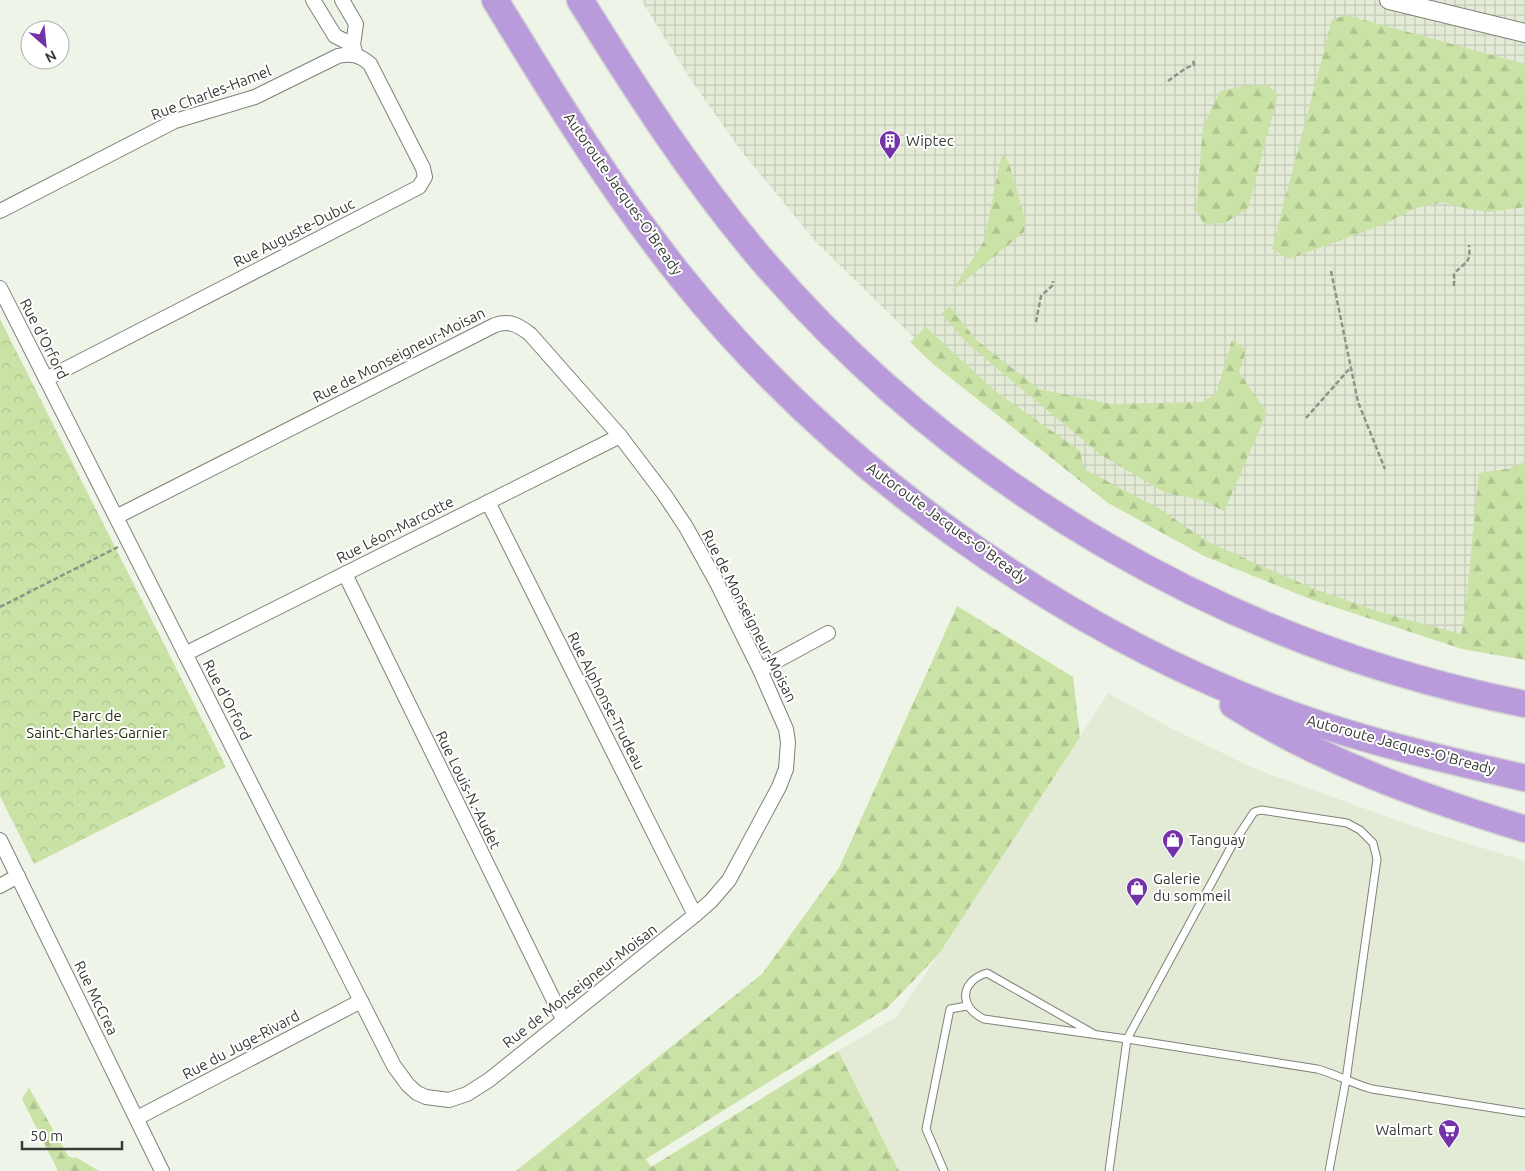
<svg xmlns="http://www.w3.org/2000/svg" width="1525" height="1171" viewBox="0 0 1525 1171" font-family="Ubuntu,sans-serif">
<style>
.built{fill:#e3ebd7}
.industrial{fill:url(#industrial-grid)}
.forest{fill:url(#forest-firs)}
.park{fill:url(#park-crowns)}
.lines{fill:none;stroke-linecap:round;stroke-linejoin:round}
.service-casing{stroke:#7e8277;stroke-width:9}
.minor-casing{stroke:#7e8277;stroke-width:16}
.tertiary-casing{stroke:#7e8277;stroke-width:20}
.motorway-casing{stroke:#d3d4d3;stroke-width:29}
.path{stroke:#8f928a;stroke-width:2.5;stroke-dasharray:5 2.5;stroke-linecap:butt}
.service{stroke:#fff;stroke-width:7}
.minor{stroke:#fff;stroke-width:14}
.tertiary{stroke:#fff;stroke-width:18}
.motorway{stroke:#b99adb;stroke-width:26}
.labels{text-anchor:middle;stroke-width:4;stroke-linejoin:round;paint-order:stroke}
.street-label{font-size:15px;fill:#383a35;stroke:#fff}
.poi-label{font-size:15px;fill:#383a35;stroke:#fff;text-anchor:start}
.park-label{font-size:15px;fill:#273211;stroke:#fff}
</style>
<defs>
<pattern id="industrial-grid" width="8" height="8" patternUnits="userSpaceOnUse" patternTransform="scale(1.25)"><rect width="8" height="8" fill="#e3ebd7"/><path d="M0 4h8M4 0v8" fill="none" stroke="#c4cab9"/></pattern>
<pattern id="forest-firs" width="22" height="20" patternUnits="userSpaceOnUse" patternTransform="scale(1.25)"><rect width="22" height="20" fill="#cae2a5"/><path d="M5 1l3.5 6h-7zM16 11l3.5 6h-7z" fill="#aec38f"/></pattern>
<pattern id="park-crowns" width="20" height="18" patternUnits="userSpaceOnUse" patternTransform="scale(1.25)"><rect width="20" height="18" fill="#cae2a5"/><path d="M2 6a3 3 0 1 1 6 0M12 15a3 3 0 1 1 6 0" fill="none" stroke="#aec38f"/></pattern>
</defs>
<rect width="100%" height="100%" fill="#eff4e8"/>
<polygon class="built" points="1108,693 1169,727 1253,768 1421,829 1525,861 1525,1171 899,1171 838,1051 896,1017 939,954"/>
<polygon class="industrial" points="641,0 1525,0 1525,654 1271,581 1082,474 937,360 816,242 742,152 691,80"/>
<g class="forest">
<polygon points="1346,15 1525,64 1525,207 1489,212 1468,209 1444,202 1416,208 1382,225 1289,259 1272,249 1332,20"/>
<polygon points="1267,85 1278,94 1248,208 1225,223 1204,224 1196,210 1203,127 1220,91 1244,86"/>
<polygon points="1002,153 1009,163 1025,220 1024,232 952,291 984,241"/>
<polygon points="950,306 976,340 1039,389 1111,404 1202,402 1216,394 1232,340 1246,350 1239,372 1267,413 1224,511 1202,500 1166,493 1101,455 968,344 941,314"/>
<polygon points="926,327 995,391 1080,451 1084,469 1160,509 1208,542 1314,589 1383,613 1461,634 1465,613 1479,473 1507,469 1525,462 1525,660 1462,649 1310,599 1204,556 1108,503 933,364 910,342"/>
<polygon points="957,606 1073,677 1080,737 939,954 887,1008 646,1159 651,1167 838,1051 899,1171 516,1171 762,974 839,868"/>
<polygon points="29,1088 69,1157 77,1158 99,1171 58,1171 22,1099"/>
</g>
<polygon class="park" points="0,319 226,767 34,864 0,796"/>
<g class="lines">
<g class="service-casing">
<g id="service">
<path d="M1094,1034L987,973C960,981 958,1007 984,1019L1127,1039L1317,1069C1336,1074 1353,1084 1372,1089L1525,1113"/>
<polyline points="944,1171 926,1129 950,1009 967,1006"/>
<polyline points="1109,1171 1127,1039 1231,847 1254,812 1261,810 1347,823 1360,830 1373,843 1377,859 1346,1080 1329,1171"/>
</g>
</g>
<g class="minor-casing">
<g id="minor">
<polyline points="313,0 335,36 353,45"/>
<polyline points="342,0 356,24 353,45 355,52"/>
<path d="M0,211L175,121L255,97L338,56C351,53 360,55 370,64L423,168L425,177L419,187L46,379"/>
<path d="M0,288L361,1001L394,1066L408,1085L417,1093L426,1097L449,1100L467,1094L489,1080L695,915L711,901L729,880L779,787L786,769L788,742L786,729L760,670L716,581L686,527L664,494L620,436L530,334C518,325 510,320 495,325L116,517"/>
<polyline points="488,502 695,915"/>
<polyline points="345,574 563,1019"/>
<polyline points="185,654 620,436"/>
<polyline points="760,670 828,633"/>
<polyline points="0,840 162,1171"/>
<polyline points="0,886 18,876"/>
<polyline points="137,1118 361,1001"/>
</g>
</g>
<g class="tertiary-casing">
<polyline id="tertiary" points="1389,0 1525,33"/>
</g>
<g class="motorway-casing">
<g id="motorway">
<path d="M495,0C553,95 612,191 682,278C832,465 1055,626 1279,710C1359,740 1442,759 1525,778"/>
<path d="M580,0C636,90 693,179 762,260C958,488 1230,646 1525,704"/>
<path d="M1233,705C1323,762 1424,798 1525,829"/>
</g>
</g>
<g class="path">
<polyline points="1168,81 1186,68 1194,65 1193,60"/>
<polyline points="1331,271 1358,402 1385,469"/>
<path d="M1454,286V274C1465,261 1471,265 1469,245"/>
<polyline points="1036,322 1041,296 1053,285 1053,281"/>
<polyline points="1306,418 1351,367"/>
<polyline points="0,607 118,547"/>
</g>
<use href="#service" class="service"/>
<use href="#minor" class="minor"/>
<use href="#tertiary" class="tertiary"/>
<use href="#motorway" class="motorway"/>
</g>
<defs>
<g id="building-pin" transform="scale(1.125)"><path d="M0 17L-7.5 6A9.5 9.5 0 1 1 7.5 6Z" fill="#7332a7" stroke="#fff"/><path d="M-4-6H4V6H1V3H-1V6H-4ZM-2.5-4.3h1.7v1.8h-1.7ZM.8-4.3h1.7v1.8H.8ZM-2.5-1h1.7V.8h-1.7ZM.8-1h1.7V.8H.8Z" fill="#fff"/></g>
<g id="shop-pin" transform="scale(1.125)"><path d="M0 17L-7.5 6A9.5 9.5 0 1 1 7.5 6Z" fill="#7332a7" stroke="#fff"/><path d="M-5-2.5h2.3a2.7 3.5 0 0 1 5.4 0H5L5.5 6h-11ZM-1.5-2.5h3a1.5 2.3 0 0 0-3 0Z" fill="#fff"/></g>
<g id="supermarket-pin" transform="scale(1.125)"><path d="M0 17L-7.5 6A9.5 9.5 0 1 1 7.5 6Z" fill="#7332a7" stroke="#fff"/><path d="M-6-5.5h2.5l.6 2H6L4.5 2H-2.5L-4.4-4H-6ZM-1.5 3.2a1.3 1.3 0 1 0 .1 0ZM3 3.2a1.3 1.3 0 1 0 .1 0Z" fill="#fff"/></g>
</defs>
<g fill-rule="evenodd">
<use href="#building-pin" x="890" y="141"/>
<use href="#shop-pin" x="1173" y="840"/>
<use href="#shop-pin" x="1137" y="888"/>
<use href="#supermarket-pin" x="1449" y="1130"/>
</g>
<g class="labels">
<g class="street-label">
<text transform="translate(211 93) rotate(-21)" y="5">Rue Charles-Hamel</text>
<text transform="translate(623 194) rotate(55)" y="5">Autoroute Jacques-O'Bready</text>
<text transform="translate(294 233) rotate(-27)" y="5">Rue Auguste-Dubuc</text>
<text transform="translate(44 339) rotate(63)" y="5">Rue d'Orford</text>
<text transform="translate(399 355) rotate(-27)" y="5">Rue de Monseigneur-Moisan</text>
<text transform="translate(947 523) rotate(36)" y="5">Autoroute Jacques-O'Bready</text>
<text transform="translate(395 530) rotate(-27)" y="5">Rue Léon-Marcotte</text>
<text transform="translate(749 616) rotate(63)" y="5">Rue de Monseigneur-Moisan</text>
<text transform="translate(227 700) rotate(63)" y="5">Rue d'Orford</text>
<text transform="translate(606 701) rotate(63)" y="5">Rue Alphonse-Trudeau</text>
<text transform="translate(1401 745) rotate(15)" y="5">Autoroute Jacques-O'Bready</text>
<text transform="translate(468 790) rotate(64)" y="5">Rue Louis-N.-Audet</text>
<text transform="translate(580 986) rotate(-38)" y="5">Rue de Monseigneur-Moisan</text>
<text transform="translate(96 998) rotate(64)" y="5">Rue McCrea</text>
<text transform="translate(241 1045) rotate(-28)" y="5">Rue du Juge-Rivard</text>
</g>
<g class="poi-label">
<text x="906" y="146">Wiptec</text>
<text x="1189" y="845">Tanguay</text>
<text x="1153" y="884">Galerie<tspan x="1153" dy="17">du sommeil</tspan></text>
<text x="1433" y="1135" text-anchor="end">Walmart</text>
</g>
<g class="park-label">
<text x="97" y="721">Parc de<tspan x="97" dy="17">Saint-Charles-Garnier</tspan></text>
</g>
</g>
<g transform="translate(45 45) rotate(153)"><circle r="24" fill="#ffffff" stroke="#afb0ae"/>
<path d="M0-4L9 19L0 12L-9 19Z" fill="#7332a7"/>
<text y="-8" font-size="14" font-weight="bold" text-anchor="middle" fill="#383a35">N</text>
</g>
<path d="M22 1141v8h100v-8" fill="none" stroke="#383a35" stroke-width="2.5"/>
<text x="30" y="1141" font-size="15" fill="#383a35" stroke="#ffffff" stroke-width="4" paint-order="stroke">50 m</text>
</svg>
